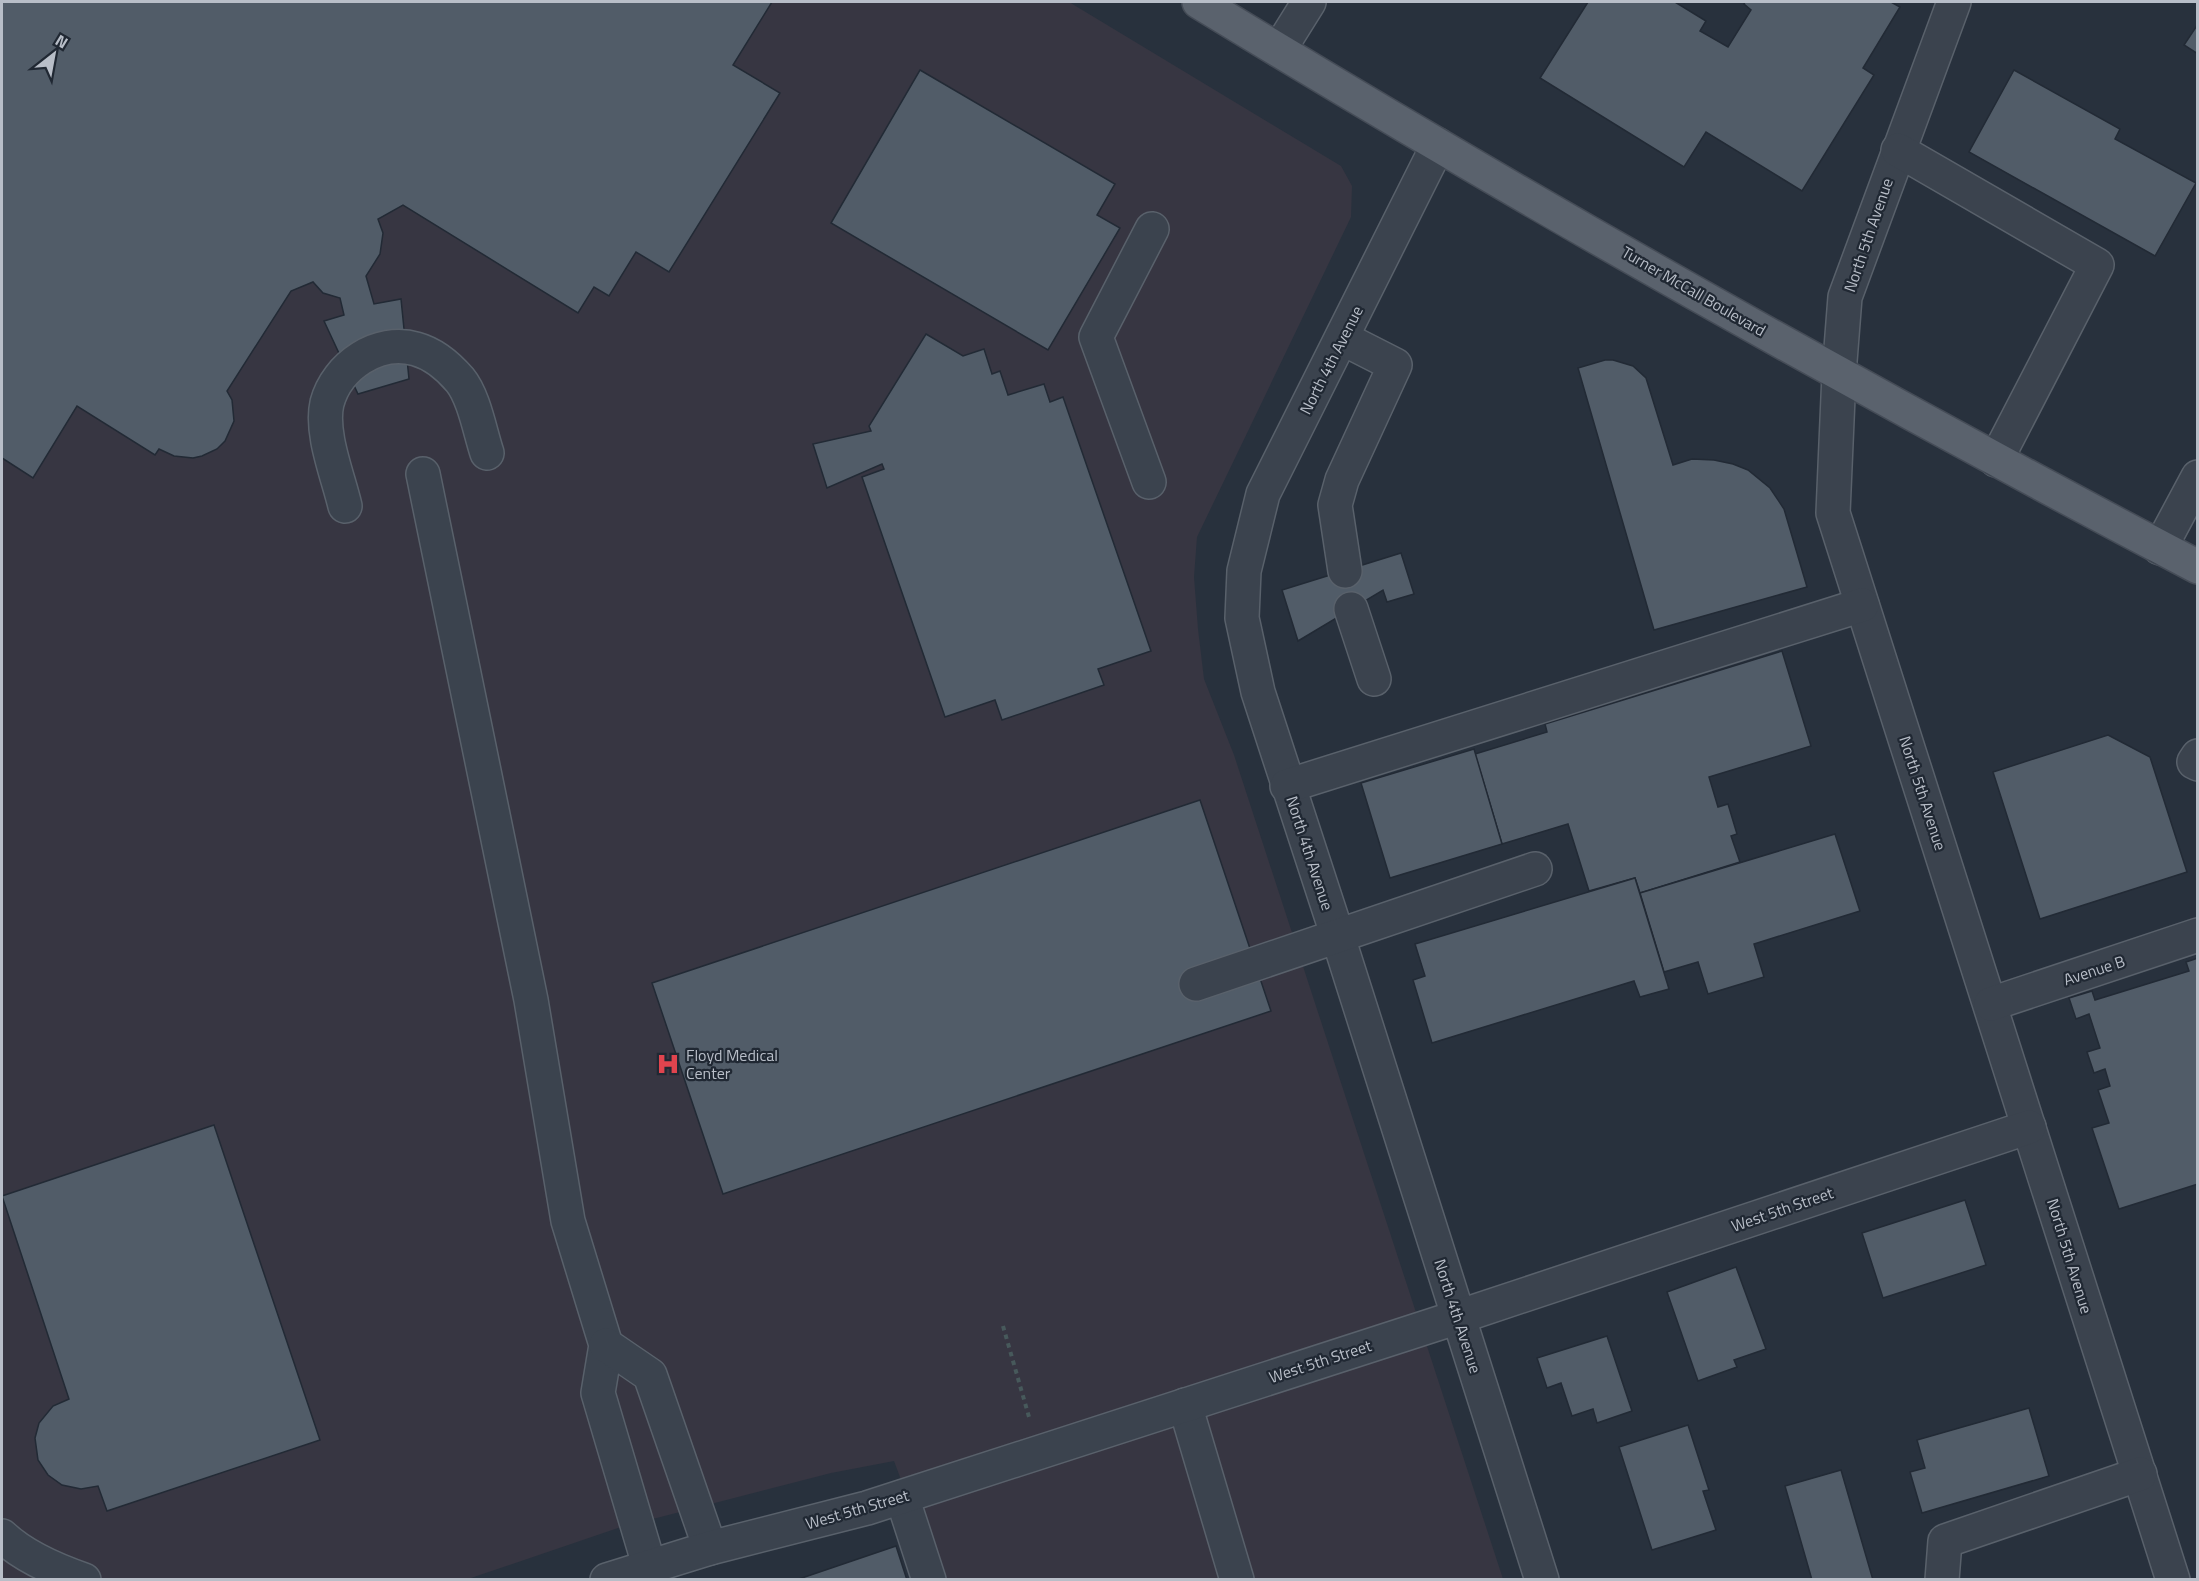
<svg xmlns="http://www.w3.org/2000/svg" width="2199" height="1581" viewBox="0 0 2199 1581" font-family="'Titillium Web',sans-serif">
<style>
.medical{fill:#373642}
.building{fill:#515c68;stroke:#222a35;stroke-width:1.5}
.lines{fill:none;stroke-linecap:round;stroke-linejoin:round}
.minor-casing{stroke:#59616b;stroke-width:36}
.major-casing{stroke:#454c57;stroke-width:36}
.path{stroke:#47595b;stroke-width:4;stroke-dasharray:4.5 4.5;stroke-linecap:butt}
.minor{stroke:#3b434e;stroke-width:33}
.major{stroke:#5a626d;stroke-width:33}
.labels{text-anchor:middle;stroke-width:4.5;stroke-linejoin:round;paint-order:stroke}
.street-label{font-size:16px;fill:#b8bec8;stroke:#202833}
.poi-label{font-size:16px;fill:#b8bec8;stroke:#202833;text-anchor:start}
</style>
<rect width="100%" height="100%" fill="#28313d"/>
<polygon class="medical" points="2,2 1069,2 1341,166 1352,186 1351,217 1197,537 1194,577 1198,629 1204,679 1234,755 1503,1579 938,1579 894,1461 831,1473 618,1528 468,1579 2,1580"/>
<g class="building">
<polygon points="2,2 772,2 733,65 780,93 669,272 636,252 609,296 594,287 578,313 403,205 378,219 383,233 380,254 366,276 374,304 401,299 409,379 358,394 324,321 344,315 340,298 323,293 313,282 291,291 227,391 232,400 234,421 225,441 217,449 202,456 193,458 174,456 159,449 155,455 77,406 33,478 2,458"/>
<polygon points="1588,2 1675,2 1706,21 1700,31 1728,47 1751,10 1744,4 1745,2 1891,2 1900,7 1863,68 1874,75 1802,191 1706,132 1684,167 1540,78"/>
<polygon points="2198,24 2198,54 2184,45"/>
<polygon points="920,70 1115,184 1097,215 1120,228 1048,350 831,223"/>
<polygon points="2014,70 2120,129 2115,139 2196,183 2155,256 1969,152"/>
<polygon points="926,334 963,356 984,349 992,374 1000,371 1008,395 1044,384 1050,402 1063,397 1151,651 1098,669 1104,685 1002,720 995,700 945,717 862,477 884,469 882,464 827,488 813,444 871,431 869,426"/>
<polygon points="1605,360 1613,360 1633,366 1646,378 1673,465 1692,459 1714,460 1733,464 1748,470 1770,488 1784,509 1807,587 1654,630 1578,368"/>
<polygon points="1401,553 1414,594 1387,602 1383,590 1298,641 1282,590"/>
<polygon points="1782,651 1811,746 1709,777 1718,807 1728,804 1737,834 1731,836 1740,862 1640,893 1635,878 1589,891 1568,824 1502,844 1475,754 1547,732 1545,724"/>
<polygon points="2108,735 2150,757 2187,872 2040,919 1993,772"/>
<polygon points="1474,749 1502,844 1390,878 1361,783"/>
<polygon points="1200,800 1271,1011 723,1194 652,983"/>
<polygon points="1835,834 1860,911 1754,944 1764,977 1708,994 1698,962 1664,972 1640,893"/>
<polygon points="1635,878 1669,989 1640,997 1634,981 1432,1043 1413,980 1425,976 1415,944"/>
<polygon points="2198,958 2198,1184 2119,1209 2092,1128 2109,1123 2098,1090 2110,1086 2105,1069 2094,1073 2087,1052 2100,1048 2089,1014 2076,1019 2069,998 2092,991 2095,1000 2189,971 2186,962"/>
<polygon points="214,1125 320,1440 107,1511 98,1486 81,1489 62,1485 48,1475 38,1460 35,1438 39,1423 53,1406 69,1399 2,1196"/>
<polygon points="1965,1200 1986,1265 1883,1298 1862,1233"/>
<polygon points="1736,1267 1766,1349 1734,1360 1737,1367 1698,1381 1667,1292"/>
<polygon points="1607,1336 1632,1411 1597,1423 1593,1409 1572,1416 1561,1383 1547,1388 1537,1358"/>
<polygon points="2029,1408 2049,1476 1922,1513 1910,1472 1925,1468 1917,1440"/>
<polygon points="1688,1425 1709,1490 1703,1491 1716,1530 1652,1550 1619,1447"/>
<polygon points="1841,1470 1873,1580 1812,1580 1785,1486"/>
<polygon points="896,1546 907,1580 796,1580"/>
</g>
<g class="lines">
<g class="minor-casing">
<g id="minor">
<polyline points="1954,2 1845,297 1839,374 1833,513 2173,1580"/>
<polyline points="1279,50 1309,2"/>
<polyline points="1438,145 1263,494 1244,571 1242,618 1258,692 1338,937 1542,1580"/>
<polyline points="1898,150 2097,265 1996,460"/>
<polyline points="1342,338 1395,365 1342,480 1335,505 1345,571"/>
<polyline points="423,474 531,1000 568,1221 606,1345 598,1393 649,1565"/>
<polyline points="1149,482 1096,337 1152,229"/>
<path d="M345,506C338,476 320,433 327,403C337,366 378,338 416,349C434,354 448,366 460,380C474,397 480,432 487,453"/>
<polyline points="2160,548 2198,477"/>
<polyline points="1351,609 1374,679"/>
<polyline points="2198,756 2194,762 2198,764"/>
<polyline points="1287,786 1862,605"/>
<polyline points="1196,984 1535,869"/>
<polyline points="1991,1004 2198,935"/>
<polyline points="606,1345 650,1375 710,1548"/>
<polyline points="1185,1405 1237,1580"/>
<polyline points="902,1497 929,1580"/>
<path d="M2,1536C24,1557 55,1570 84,1580"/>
<polyline points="607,1580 710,1548 867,1508 1458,1317 2029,1127"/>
<polyline points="1942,1580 1945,1541 2140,1474"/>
</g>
</g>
<g class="major-casing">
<path id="major" d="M1199,2C1525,201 1859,389 2198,567"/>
</g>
<polyline class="path" points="1003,1326 1029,1417"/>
<use href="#minor" class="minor"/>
<use href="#major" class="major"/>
</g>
<defs>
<g id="hospital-bare" transform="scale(1.8)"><path d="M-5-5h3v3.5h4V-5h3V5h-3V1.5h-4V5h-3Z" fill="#e0444e" stroke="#202833" stroke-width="2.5" paint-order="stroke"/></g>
</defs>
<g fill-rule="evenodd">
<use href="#hospital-bare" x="668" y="1064"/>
</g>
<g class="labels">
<g class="street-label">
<text transform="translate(1868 235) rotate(-71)" y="6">North 5th Avenue</text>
<text transform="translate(1694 291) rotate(30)" y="6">Turner McCall Boulevard</text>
<text transform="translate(1331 360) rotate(-63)" y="6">North 4th Avenue</text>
<text transform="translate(1923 793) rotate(72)" y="6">North 5th Avenue</text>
<text transform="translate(1310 853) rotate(72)" y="6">North 4th Avenue</text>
<text transform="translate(2094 970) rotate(-18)" y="6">Avenue B</text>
<text transform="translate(1782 1209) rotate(-19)" y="6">West 5th Street</text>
<text transform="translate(2070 1256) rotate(73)" y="6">North 5th Avenue</text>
<text transform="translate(1458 1316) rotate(72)" y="6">North 4th Avenue</text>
<text transform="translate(1320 1361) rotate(-18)" y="6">West 5th Street</text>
<text transform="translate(857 1509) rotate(-16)" y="6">West 5th Street</text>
</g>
<g class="poi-label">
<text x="686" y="1061">Floyd Medical<tspan x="686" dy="18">Center</tspan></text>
</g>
</g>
<rect width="2199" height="1581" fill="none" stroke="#b8bec8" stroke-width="6"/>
<g transform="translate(54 54) rotate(31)" stroke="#202833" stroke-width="4.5" paint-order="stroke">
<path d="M0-4.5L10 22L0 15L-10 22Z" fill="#b8bec8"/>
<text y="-9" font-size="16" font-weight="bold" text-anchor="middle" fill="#b8bec8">N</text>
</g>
</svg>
